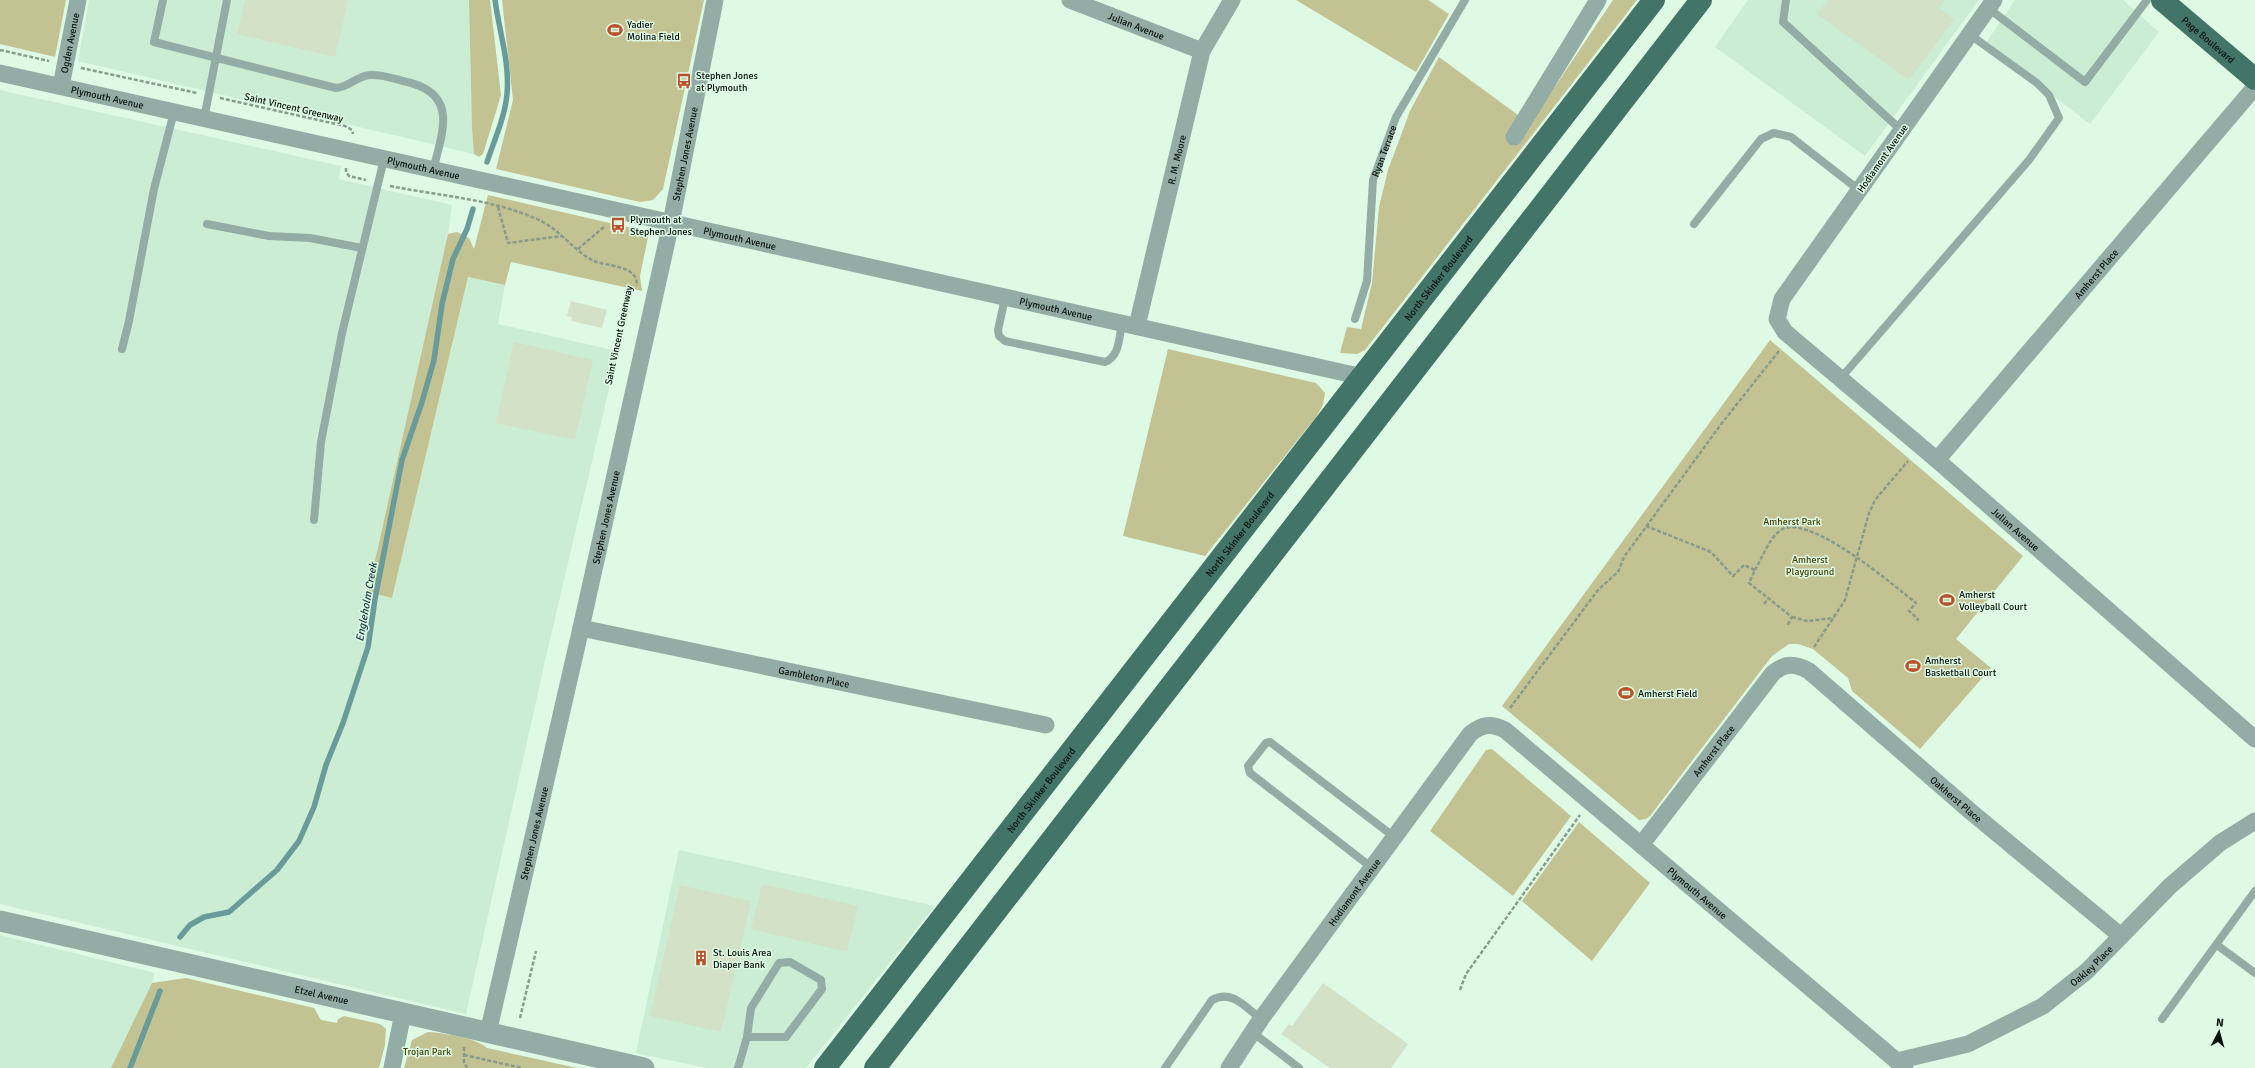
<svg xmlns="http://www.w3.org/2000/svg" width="2255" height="1068" viewBox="0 0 2255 1068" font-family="Signika,sans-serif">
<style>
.built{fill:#caedd4}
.green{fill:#c2c292}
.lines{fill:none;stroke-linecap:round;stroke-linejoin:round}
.stream{stroke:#6a9b9b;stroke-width:5.5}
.building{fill:#d3e2c7}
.path{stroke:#879c8c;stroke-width:2.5;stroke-dasharray:4 2;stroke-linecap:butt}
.service{stroke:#93ada6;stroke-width:8}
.minor{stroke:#93ada6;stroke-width:17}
.tertiary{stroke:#93ada6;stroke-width:21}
.primary{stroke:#427468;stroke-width:22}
.labels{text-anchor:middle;stroke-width:3;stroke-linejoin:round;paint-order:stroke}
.poi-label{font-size:10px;fill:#07110a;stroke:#defae5;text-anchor:start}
.street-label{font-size:10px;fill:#07110a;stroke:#defae5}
.park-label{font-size:10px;fill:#454406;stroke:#defae5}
.water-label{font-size:11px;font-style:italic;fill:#123335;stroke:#defae5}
</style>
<rect width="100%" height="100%" fill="#defae5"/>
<g class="built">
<polygon points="89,0 469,0 472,128 474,154 78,61"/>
<polygon points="1748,0 1979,0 1865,156 1715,47"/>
<polygon points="2015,0 2123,0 2159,32 2090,124 1985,44"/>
<polygon points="0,90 341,166 339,179 452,205 448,234 368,592 392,598 468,277 505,285 498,324 618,351 548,648 466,1014 0,904"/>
<polygon points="679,850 935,906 806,1068 706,1068 636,1053"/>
<polygon points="0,935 155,973 152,983 111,1068 0,1068"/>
</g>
<g class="green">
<polygon points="0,0 66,0 55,57 0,44"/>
<polygon points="469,0 490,0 501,95 483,154 479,157 474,154 472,128"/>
<polygon points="502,0 704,0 663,189 653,200 640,202 496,169 513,100"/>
<polygon points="1296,0 1428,0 1449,14 1416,72"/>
<polygon points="1613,0 1637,0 1365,350 1357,354 1340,353 1347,327 1361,329 1372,283 1379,207 1388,170 1410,111 1439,57 1530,124"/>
<polygon points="488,195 644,231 648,237 640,276 642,291 511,262 505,285 468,277 392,598 368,592 448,234 457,232 469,238 474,249"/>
<polygon points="1770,340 2023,556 1956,639 1991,668 1920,749 1852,691 1848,678 1813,649 1798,644 1789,644 1772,656 1650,816 1646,819 1639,820 1502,706"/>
<polygon points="1168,349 1316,383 1325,393 1323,405 1316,417 1205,556 1123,536"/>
<polygon points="1492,749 1571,816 1513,896 1430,831 1486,750"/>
<polygon points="1579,822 1650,883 1592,961 1522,901"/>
<polygon points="186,978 314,1008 321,1020 337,1023 338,1019 344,1016 380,1024 386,1029 385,1045 379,1068 111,1068 152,983"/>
<path d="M428,1032C443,1033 477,1038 487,1048L577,1068H404L412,1040Z"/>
</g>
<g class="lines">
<g class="stream">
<path d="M487,162C494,141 505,117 507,94C510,62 499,31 495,0"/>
<polyline points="180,937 190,925 204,917 229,912 277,870 299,841 314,807 326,765 343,723 368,647 375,599 402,460 422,402 434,360 442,304 453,259 467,229 473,209"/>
<polyline points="130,1068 160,991"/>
</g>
</g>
<g class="building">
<polygon points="245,0 348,0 335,57 237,34"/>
<polygon points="1828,0 1945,0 1939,8 1954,19 1909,80 1817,14"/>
<polygon points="571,301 607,310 602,328 571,321 572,317 567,316"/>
<polygon points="514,342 593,360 575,440 496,423"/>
<polygon points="762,884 858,906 847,952 751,929"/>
<polygon points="680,885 751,901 721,1032 650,1016"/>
<polygon points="1323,983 1408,1044 1391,1068 1330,1068 1281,1034 1289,1024 1292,1026"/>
</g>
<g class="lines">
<g class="path">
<polyline points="0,50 49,61"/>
<polyline points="81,68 197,93"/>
<polyline points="220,98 345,126 352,130 353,134"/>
<polyline points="346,168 346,172 349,176 366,180"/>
<path d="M390,186C440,196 495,199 541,221C561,231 574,251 594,261C609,267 638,265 637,286"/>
<polyline points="498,207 508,243 562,236"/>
<polyline points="578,249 605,226"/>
<polyline points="1646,526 1711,552 1733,576 1744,565 1755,570 1749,583 1792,617 1787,626"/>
<path d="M1755,570C1762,558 1771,533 1785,528C1816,519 1892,584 1916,603L1909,611L1918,619L1917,621"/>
<polyline points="1764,604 1768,599"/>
<polyline points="1792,617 1807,621 1834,618"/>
<polyline points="1814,647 1845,600 1869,513 1875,500 1908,461"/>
<polyline points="1510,708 1598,590 1618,572 1624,557 1722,423 1779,351"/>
<polyline points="1460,990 1466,974 1580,815"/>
<polyline points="520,1018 536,951"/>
<polyline points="464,1047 464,1062 467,1068"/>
<polyline points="464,1055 522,1068"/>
</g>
<g class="service">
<path d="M163,0L154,42L336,88C349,87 357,76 370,75C381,74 392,78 403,81C458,92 444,128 433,170"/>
<polyline points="1786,0 1783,22 1901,130"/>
<polyline points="1988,8 2085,82 2147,0"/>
<polyline points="204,119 227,0"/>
<polyline points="207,224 269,236 310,238 362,248"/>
<polyline points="1694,224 1761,139 1774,133 1791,137 1859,190"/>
<path d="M1005,298L998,330L999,336L1005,341L1105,362C1120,356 1119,337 1122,323"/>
<path id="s1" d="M1355,319L1367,281L1373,180L1396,117L1465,0"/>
<polyline points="122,349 129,321 154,189 174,112"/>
<polyline points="1840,379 2029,160 2059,118 2049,95 2037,83 1969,34"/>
<polyline points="314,520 321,442 342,333 384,159"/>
<polyline points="1371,867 1250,773 1248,766 1266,743 1270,742 1393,836"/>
<polyline points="2217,945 2255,973"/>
<polyline points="2162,1019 2255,891"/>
<polyline points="1252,1032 1299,1068"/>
<polyline points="738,1068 747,1037 751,1008 779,963 790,962 821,980 822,989 786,1037 747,1037"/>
<path d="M1165,1068L1212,1000C1232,989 1245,1007 1261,1019"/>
</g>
<g class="minor">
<path id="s2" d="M1070,0L1202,51"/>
<path id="s3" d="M1994,0L1782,299L1777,319L1785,332L1937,460L2255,739"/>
<path id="s4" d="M0,73L1363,377"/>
<path id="s5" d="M61,86L78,0"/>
<polyline points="1514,137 1598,0"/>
<path id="s6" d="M1137,326L1202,51L1232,0"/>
<path id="s7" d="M1937,460L2255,87"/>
<path id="s8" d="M581,628L1046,725"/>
<path id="s9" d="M1641,845L1773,673C1785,663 1795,663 1809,671L1970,811L2121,936"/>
<path id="s10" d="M488,1033L581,628L671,223L715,0"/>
<path id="s11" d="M1897,1061L1968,1044L2043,1006L2087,971L2170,886L2220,843L2255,821"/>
<polyline points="392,1068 403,1013"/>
<path id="s12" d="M1229,1068L1261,1019L1470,734C1482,724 1491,723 1505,730L1905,1068"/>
</g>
<path class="tertiary" id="s13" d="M0,921L644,1068"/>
<g class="primary">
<path id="s14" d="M2162,0L2255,79"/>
<path id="s15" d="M825,1068L1654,0"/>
<polyline points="875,1068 1701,0"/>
</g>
</g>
<defs>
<g id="stadium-bare" transform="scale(1.2)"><path d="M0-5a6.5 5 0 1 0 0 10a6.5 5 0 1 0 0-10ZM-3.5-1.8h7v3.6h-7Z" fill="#b9522a" stroke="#defae5" stroke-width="2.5" paint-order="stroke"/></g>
<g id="bus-bare" transform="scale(1.2)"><path d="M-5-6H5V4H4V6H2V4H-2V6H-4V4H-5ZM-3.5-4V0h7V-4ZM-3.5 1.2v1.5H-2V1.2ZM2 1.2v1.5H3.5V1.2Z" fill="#b9522a" stroke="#defae5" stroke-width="2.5" paint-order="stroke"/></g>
<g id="building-bare" transform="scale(1.2)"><path d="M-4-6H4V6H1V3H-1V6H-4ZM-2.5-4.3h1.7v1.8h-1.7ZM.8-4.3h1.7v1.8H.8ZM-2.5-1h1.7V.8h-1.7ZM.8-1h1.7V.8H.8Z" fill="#b9522a" stroke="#defae5" stroke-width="2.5" paint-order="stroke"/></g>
</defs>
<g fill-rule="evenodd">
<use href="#stadium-bare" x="615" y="30"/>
<use href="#bus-bare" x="684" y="81"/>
<use href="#bus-bare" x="618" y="225"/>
<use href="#stadium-bare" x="1947" y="600"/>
<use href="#stadium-bare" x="1913" y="666"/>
<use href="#stadium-bare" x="1626" y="693"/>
<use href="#building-bare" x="701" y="958"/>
</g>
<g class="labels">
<g class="poi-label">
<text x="627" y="28">Yadier<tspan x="627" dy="12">Molina Field</tspan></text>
<text x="696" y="79">Stephen Jones<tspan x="696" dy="12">at Plymouth</tspan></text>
<text x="630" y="223">Plymouth at<tspan x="630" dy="12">Stephen Jones</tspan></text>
<text x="1959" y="598">Amherst<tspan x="1959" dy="12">Volleyball Court</tspan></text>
<text x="1925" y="664">Amherst<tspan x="1925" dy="12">Basketball Court</tspan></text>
<text x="1638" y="697">Amherst Field</text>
<text x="713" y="956">St. Louis Area<tspan x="713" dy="12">Diaper Bank</tspan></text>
</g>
<g class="street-label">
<text dy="4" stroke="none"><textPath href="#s2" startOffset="71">Julian Avenue</textPath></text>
<text dy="4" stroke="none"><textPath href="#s14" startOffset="61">Page Boulevard</textPath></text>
<text dy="4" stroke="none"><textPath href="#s5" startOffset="44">Ogden Avenue</textPath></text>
<text dy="4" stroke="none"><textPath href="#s4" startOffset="110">Plymouth Avenue</textPath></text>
<text transform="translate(294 107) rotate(13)" y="4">Saint Vincent Greenway</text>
<text dy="4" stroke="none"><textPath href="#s1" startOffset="172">Ryan Terrace</textPath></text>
<text dy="4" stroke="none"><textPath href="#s10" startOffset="901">Stephen Jones Avenue</textPath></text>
<text transform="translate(1882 158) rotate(-55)" y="4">Hodiamont Avenue</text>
<text dy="4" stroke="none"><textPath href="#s6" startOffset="171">R. M. Moore</textPath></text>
<text dy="4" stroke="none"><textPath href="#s4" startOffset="434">Plymouth Avenue</textPath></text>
<text dy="4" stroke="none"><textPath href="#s4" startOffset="758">Plymouth Avenue</textPath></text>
<text dy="4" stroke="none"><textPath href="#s7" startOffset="245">Amherst Place</textPath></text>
<text dy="4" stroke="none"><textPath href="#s15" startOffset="1000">North Skinker Boulevard</textPath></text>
<text dy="4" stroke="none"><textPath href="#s4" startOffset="1082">Plymouth Avenue</textPath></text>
<text transform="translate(618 335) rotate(-78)" y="4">Saint Vincent Greenway</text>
<text dy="4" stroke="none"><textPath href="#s10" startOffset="529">Stephen Jones Avenue</textPath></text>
<text dy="4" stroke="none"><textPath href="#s3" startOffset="706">Julian Avenue</textPath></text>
<text dy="4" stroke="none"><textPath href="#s15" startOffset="676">North Skinker Boulevard</textPath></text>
<text dy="4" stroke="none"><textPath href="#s8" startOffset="238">Gambleton Place</textPath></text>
<text dy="4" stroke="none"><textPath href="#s9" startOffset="119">Amherst Place</textPath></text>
<text dy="4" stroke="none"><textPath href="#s15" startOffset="352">North Skinker Boulevard</textPath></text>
<text dy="4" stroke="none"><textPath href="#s9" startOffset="451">Oakherst Place</textPath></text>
<text dy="4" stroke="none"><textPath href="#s10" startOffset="205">Stephen Jones Avenue</textPath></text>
<text dy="4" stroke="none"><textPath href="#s12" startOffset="216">Hodiamont Avenue</textPath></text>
<text dy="4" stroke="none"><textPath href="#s12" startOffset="702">Plymouth Avenue</textPath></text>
<text dy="4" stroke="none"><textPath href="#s11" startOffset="220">Oakley Place</textPath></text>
<text dy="4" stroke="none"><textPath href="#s13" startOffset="330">Etzel Avenue</textPath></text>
</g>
<g class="park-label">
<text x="1792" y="525">Amherst Park</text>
<text x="1810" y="563">Amherst<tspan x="1810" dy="12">Playground</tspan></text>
<text x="427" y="1055">Trojan Park</text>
</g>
<g class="water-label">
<text transform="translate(366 602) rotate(-80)" y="4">Engleholm Creek</text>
</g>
</g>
<g transform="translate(2219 1032) rotate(6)" stroke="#defae5" stroke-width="3" paint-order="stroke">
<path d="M0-3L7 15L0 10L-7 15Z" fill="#07110a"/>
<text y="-6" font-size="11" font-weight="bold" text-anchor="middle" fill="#07110a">N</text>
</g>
</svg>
